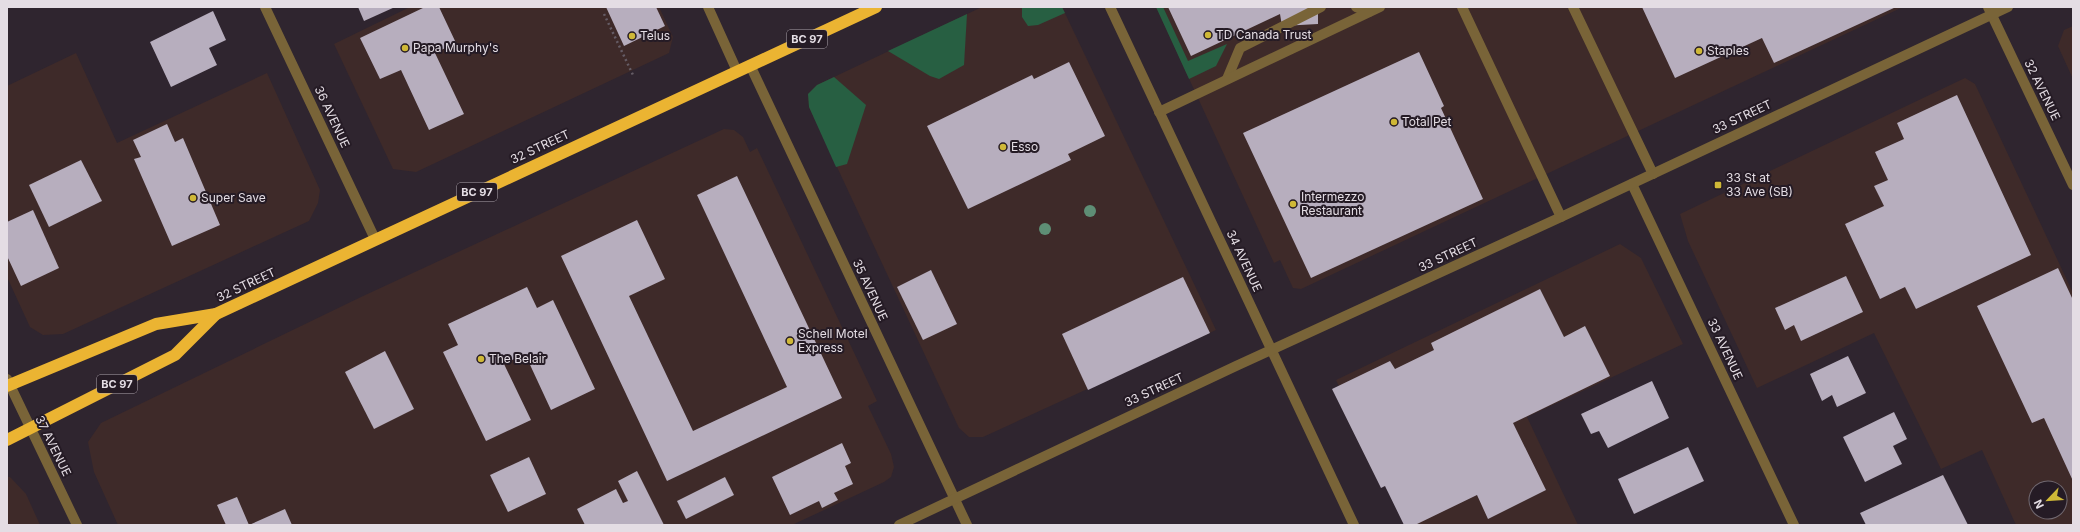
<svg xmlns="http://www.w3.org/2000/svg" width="2080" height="532" viewBox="0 0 2080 532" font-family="Inter,sans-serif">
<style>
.commercial{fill:#3e2a29;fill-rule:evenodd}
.green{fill:#275f42}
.building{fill:#b7aebe}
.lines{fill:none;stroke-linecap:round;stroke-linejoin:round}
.path{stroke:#655c65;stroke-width:2.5;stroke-dasharray:2 3;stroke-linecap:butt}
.minor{stroke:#796438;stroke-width:10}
.highway{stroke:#ebb432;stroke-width:12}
.tree{fill:#5e8e75}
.poi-dot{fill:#cfb837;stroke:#251b25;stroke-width:1.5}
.labels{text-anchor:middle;stroke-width:4;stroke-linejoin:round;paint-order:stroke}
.shield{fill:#251b25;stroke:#aba3ab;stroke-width:1}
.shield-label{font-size:11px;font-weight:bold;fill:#e4dde4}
.poi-label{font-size:12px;fill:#e4dde4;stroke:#251b25;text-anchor:start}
.street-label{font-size:12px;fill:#e4dde4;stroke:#251b25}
</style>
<rect width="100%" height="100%" fill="#2f252f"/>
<g class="commercial">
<polygon points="410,7 659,7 673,37 669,53 416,172 393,169 334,44"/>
<polygon points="982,7 1062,7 1216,330 983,437 969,437 959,428 809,107 808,94 817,85"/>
<polygon points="1156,7 1903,7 1301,289 1293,288 1280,260 1274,263"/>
<polygon points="2073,26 2073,79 2058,46 2064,30"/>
<polygon points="76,53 117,143 267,73 320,190 318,203 309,221 63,334 43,335 30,327 7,277 7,86"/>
<path d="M1965,78L1975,84L2073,293V525H2016L1982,450L1941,469L1874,333L1757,388L1688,241L1680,214ZM2036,488H2060V512H2036Z"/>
<polygon points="724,129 734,130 743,137 750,152 757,148 877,401 868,406 891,454 894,467 891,477 884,482 792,525 118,525 94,472 88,442 101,423 361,297"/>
<polygon points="1620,244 1641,258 1683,344 1527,417 1578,525 1406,525 1336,380"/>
<polygon points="7,477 10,477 26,494 40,525 7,525"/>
</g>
<g class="green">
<polygon points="1022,7 1062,7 1065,13 1038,25 1028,26 1022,17"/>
<polygon points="1156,7 1163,7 1188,61 1227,44 1216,66 1189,79"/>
<polygon points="967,14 964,65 939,79 930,76 888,51"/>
<polygon points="834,77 866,105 847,164 836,167 809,107 808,94 817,85"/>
</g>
<g class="building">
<polygon points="358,7 395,7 364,21"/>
<polygon points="425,7 439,7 456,43 435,53 464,114 429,130 401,70 380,79 360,38"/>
<polygon points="606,7 656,7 665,26 624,46"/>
<polygon points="1168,7 1318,7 1318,24 1282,26 1280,14 1191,56"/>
<polygon points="1642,7 1896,7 1774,63 1762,38 1675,78"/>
<polygon points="213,11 226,40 209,48 217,65 171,87 150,42"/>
<polygon points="1419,52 1444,106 1441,108 1483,199 1311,278 1243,133"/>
<polygon points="1069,62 1105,136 1068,154 1071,160 968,209 927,126 1032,75 1034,79"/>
<polygon points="1957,95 2031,255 1916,309 1905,287 1880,299 1845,224 1884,206 1874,186 1888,180 1875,152 1904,139 1897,123"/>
<polygon points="167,124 175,142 183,138 220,225 172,246 134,159 141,157 133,140"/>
<polygon points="81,160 102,201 49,227 29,185"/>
<polygon points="737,176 842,398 667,481 561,256 637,220 665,279 629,296 693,431 787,387 697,195"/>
<polygon points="33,210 59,268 21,286 7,256 7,222"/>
<polygon points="2058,268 2073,300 2073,481 2044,418 2032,423 1977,306"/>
<polygon points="931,270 957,324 923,340 897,287"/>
<polygon points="1846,276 1863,312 1801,341 1794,325 1785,330 1775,308"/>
<polygon points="1183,277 1210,333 1088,390 1062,334"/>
<polygon points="527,287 537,308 553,300 595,389 551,410 525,354 504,364 531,420 486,441 443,352 458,345 448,324"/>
<polygon points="1540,289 1564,337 1585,326 1610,376 1513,423 1546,490 1488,519 1477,495 1415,525 1404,525 1385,486 1381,488 1332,389 1390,361 1395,369 1434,350 1431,343"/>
<polygon points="385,351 414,409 374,429 345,372"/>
<polygon points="1848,356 1866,393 1837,407 1832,395 1822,401 1810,374"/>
<polygon points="1652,381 1669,418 1608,448 1599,431 1591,434 1581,414"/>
<polygon points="1894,412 1907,439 1893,446 1902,464 1865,482 1843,437"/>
<polygon points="842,443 851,463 845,466 853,484 834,493 838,500 822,508 819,501 790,515 772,477"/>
<polygon points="1688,447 1704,481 1634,514 1618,479"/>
<polygon points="529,457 546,494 508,512 490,475"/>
<polygon points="637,471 664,525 585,525 577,509 616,489 623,503 628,501 618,481"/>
<polygon points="1943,475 1968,525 1866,525 1860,513"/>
<polygon points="725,477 734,495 686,519 677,501"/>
<polygon points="237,497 249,525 285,509 292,525 226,525 217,505"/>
</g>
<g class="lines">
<polyline class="path" points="604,14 633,75"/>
<g class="minor">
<polyline points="265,7 375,239"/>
<polyline points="708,7 737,71"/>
<polyline points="1110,7 1354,525"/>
<polyline points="1356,7 1369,12"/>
<polyline points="1462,7 1561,217"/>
<polyline points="1573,7 1653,174"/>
<polyline points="1988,7 2073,185"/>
<polyline points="750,65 967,525"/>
<polyline points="1227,79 1240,48 1321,7"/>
<polyline points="1159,112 1380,7"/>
<polyline points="1632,184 1794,525"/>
<polyline points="7,379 77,525"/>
<polyline points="899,525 1236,366 1561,217 2008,7"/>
</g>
<g class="highway">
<polyline points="7,386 156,324 216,314 876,7"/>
<polyline points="7,440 175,355 216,314"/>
</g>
</g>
<g class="tree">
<circle cx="1090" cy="211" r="6"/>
<circle cx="1045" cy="229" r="6"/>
</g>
<g class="poi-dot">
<circle cx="1208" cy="35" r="4"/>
<circle cx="632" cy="36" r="4"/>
<circle cx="405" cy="48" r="4"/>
<circle cx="1699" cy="51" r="4"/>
<circle cx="1394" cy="122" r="4"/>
<circle cx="1003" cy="147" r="4"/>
<rect x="1714" y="181" width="8" height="8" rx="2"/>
<circle cx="193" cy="198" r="4"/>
<circle cx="1293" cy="204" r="4"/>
<circle cx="790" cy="341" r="4"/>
<circle cx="481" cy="359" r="4"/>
</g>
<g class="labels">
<g class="shield">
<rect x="787" y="30" width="40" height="18" rx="3"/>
<rect x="457" y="183" width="40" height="18" rx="3"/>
<rect x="97" y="375" width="40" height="18" rx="3"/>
</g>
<g class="shield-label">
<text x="807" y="43">BC 97</text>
<text x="477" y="196">BC 97</text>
<text x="117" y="388">BC 97</text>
</g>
<g class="poi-label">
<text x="1216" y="39">TD Canada Trust</text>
<text x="640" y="40">Telus</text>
<text x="413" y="52">Papa Murphy's</text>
<text x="1707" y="55">Staples</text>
<text x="1402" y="126">Total Pet</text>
<text x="1011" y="151">Esso</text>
<text x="1726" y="182">33 St at<tspan x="1726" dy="14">33 Ave (SB)</tspan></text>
<text x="1301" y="201">Intermezzo<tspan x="1301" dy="14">Restaurant</tspan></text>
<text x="201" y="202">Super Save</text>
<text x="798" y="338">Schell Motel<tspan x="798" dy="14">Express</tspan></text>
<text x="489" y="363">The Belair</text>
</g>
<g class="street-label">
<text transform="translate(2042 90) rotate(64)" y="4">32 AVENUE</text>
<text transform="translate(332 117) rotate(65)" y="4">36 AVENUE</text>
<text transform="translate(1742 117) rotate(-25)" y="4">33 STREET</text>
<text transform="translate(540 147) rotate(-25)" y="4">32 STREET</text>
<text transform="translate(1448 255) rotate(-25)" y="4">33 STREET</text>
<text transform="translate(1244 261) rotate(65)" y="4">34 AVENUE</text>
<text transform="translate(246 285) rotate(-25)" y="4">32 STREET</text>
<text transform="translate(870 290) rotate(65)" y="4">35 AVENUE</text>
<text transform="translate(1725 349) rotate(65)" y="4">33 AVENUE</text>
<text transform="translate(1154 390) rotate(-25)" y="4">33 STREET</text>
<text transform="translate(53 446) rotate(64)" y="4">37 AVENUE</text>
</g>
</g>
<rect width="2080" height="532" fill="none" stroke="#e4dde4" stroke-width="16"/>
<g transform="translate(2048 500) rotate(245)"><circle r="19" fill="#251b25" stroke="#716971"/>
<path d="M0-3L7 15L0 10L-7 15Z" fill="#cfb837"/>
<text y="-6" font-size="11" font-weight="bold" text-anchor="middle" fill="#e4dde4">N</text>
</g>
</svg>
